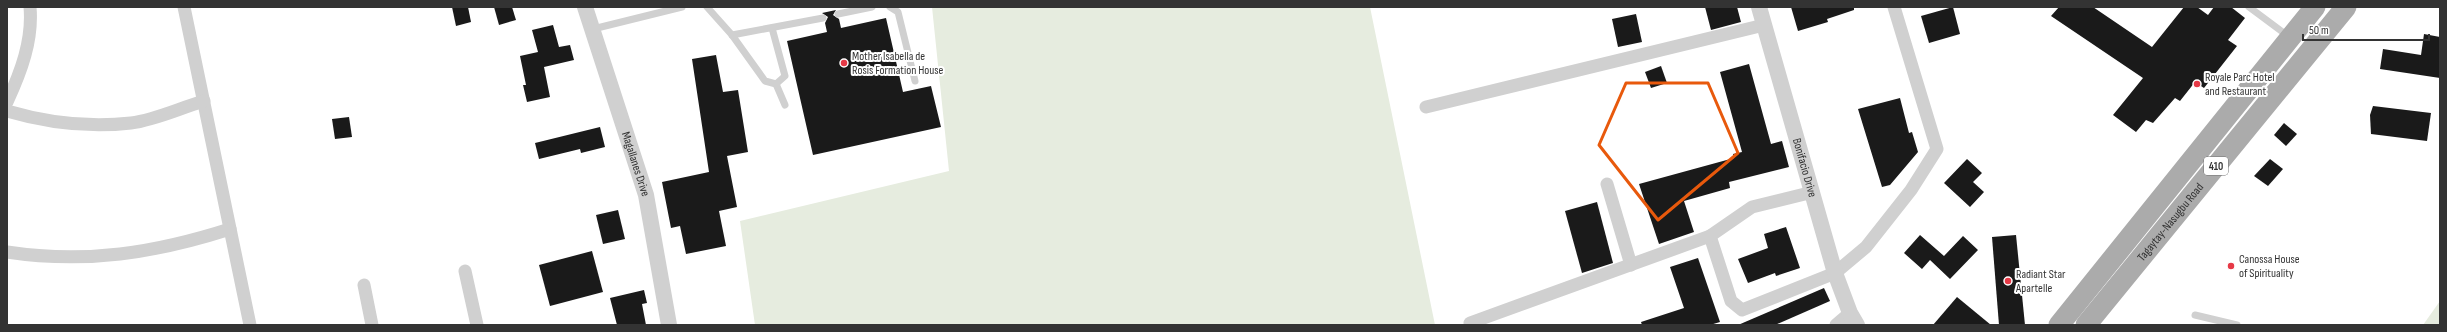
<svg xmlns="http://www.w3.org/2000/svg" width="2447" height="332" viewBox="0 0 2447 332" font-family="'Sofia Sans Condensed',sans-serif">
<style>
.green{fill:#e6ecdf}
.building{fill:#1a1a1a}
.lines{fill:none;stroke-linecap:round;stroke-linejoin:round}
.service{stroke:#d0d0d0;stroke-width:7}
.minor{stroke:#d0d0d0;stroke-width:13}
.tertiary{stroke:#d0d0d0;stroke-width:16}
.primary{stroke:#ababab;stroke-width:21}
.marked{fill:none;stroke:#e8590c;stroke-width:3;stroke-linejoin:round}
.poi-dot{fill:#e63946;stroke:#fff;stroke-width:1.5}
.labels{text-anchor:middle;stroke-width:4;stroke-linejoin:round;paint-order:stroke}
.shield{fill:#fff;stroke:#707070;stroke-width:1}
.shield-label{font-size:11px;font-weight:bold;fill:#333}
.poi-label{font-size:12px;fill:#333;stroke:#fff;text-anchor:start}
.street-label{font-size:12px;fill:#333;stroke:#fff}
</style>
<rect width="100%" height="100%" fill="#fff"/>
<g class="green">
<polygon points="932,7 1370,7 1435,325 755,325 740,221 949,171"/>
<polygon points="2440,301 2440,325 2423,325"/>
</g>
<g class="building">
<polygon points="452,7 468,7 471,22 456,26"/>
<polygon points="494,7 512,7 516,20 499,25"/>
<polygon points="1705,7 1737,7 1741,22 1711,30"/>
<polygon points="1791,7 1854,7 1854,10 1827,19 1828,22 1798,31"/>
<polygon points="1953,7 1960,34 1929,43 1921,16"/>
<polygon points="2059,7 2093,7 2152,47 2184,7 2197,7 2208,15 2214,7 2231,7 2245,18 2228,40 2237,46 2204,88 2195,82 2180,101 2175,98 2153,123 2146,120 2136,132 2113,115 2143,78 2051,16"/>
<polygon points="836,10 833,15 839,19 841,28 886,18 903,92 931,86 941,127 813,155 787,41 827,32 825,23 828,17 822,13"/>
<polygon points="1636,14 1642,42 1618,47 1612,19"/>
<polygon points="553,25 559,47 570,45 574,60 544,67 550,97 527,102 523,85 526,85 520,56 538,52 532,30"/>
<polygon points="2424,34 2440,37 2440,78 2380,69 2383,49 2421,55"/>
<polygon points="716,55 723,92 738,90 748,152 727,156 737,207 719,211 726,246 686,254 680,226 671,228 662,182 709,172 692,59"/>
<polygon points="1749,64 1771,144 1782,141 1789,167 1729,182 1730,188 1684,201 1694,232 1659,244 1639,184 1734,158 1733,154 1742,152 1720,72"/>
<polygon points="1661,66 1667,83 1651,88 1645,72"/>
<polygon points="1900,98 1909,133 1912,132 1918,152 1890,185 1882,187 1858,109"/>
<polygon points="2373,106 2431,113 2427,141 2371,134 2370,115"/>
<polygon points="349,117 352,137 335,139 332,119"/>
<polygon points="2284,123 2297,134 2286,146 2274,135"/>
<polygon points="600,127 605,147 581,153 580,149 539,159 535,143"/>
<polygon points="1967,159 1982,173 1973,182 1984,192 1970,207 1944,183"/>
<polygon points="2270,159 2283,169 2268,186 2254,176"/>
<polygon points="1597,202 1613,263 1582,273 1565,211"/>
<polygon points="618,210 625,239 603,244 596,215"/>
<polygon points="1786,227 1800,268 1776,276 1775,273 1748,283 1738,259 1768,248 1764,234"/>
<polygon points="1920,235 1944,256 1963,236 1978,250 1950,279 1930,260 1922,269 1904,253"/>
<polygon points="2016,235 2025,325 1999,325 1992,237"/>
<polygon points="592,251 603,292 550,306 539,265"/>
<polygon points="1698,258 1720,322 1710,325 1642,325 1641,322 1684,308 1670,267"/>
<polygon points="1824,288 1830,301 1775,325 1738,325"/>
<polygon points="644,290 647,303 642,304 646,325 617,325 610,298"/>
<polygon points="1957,297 1991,325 1933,325"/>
</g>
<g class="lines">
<g class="service">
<polyline points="707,7 732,35 765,81 776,84 785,76 772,28"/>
<polyline points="890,7 898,12 915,81"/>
<polyline points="2249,7 2288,36"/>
<polyline points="838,14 872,7"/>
<polyline points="593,29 682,7"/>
<polyline points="732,35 823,18"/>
<polyline points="776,84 785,105"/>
<polyline points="2195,315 2237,325"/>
</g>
<g class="minor">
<polyline points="184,7 250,325"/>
<path d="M7,102C21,72 33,40 30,7"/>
<polyline points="1426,107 1764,25"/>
<path d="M7,111C48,123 88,128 131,123C155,120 180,108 204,101"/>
<polyline points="1607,184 1631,265"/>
<polyline points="1710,236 1731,301 1742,310 1835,273 1866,247 1911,190 1937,149 1894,7"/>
<path d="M7,252C86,264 155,253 230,229"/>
<polyline points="465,271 477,325"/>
<polyline points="364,285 372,325"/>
<polyline points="1470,323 1710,236 1752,207 1813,192"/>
<polyline points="1836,325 1850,313"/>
</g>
<g class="tertiary">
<path id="s1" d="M585,7L646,195L669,325"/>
<path id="s2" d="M1759,7L1835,273L1850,313L1857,325"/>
</g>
<g class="primary">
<polyline points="2059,325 2315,7"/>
<path id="s3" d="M2086,325L2346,7"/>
</g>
</g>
<path class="marked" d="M1626,83H1708L1738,153L1658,220L1599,145Z"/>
<g class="poi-dot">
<circle cx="844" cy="63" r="4"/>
<circle cx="2197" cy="84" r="4"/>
<circle cx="2231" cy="266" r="4"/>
<circle cx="2008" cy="281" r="4"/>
</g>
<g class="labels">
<rect class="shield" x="2204" y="157" width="24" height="18" rx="3"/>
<g class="shield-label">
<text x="2216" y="170">410</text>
</g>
<g class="poi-label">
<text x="852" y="60">Mother Isabella de<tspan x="852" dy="14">Rosis Formation House</tspan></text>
<text x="2205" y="81">Royale Parc Hotel<tspan x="2205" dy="14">and Restaurant</tspan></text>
<text x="2239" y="263">Canossa House<tspan x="2239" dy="14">of Spirituality</tspan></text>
<text x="2016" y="278">Radiant Star<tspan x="2016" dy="14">Apartelle</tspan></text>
</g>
<g class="street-label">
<text dy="4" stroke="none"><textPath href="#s1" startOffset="165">Magallanes Drive</textPath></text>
<text dy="4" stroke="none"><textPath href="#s2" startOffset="167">Bonifacio Drive</textPath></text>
<text dy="4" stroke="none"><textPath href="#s3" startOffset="133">Tagaytay-Nasugbu Road</textPath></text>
</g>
</g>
<rect width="2447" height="332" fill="none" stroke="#333333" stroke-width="16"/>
<path d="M2303 34v6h126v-6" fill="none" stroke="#333333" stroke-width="2"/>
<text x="2309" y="34" font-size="12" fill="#333333" stroke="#ffffff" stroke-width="3" paint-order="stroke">50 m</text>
</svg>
